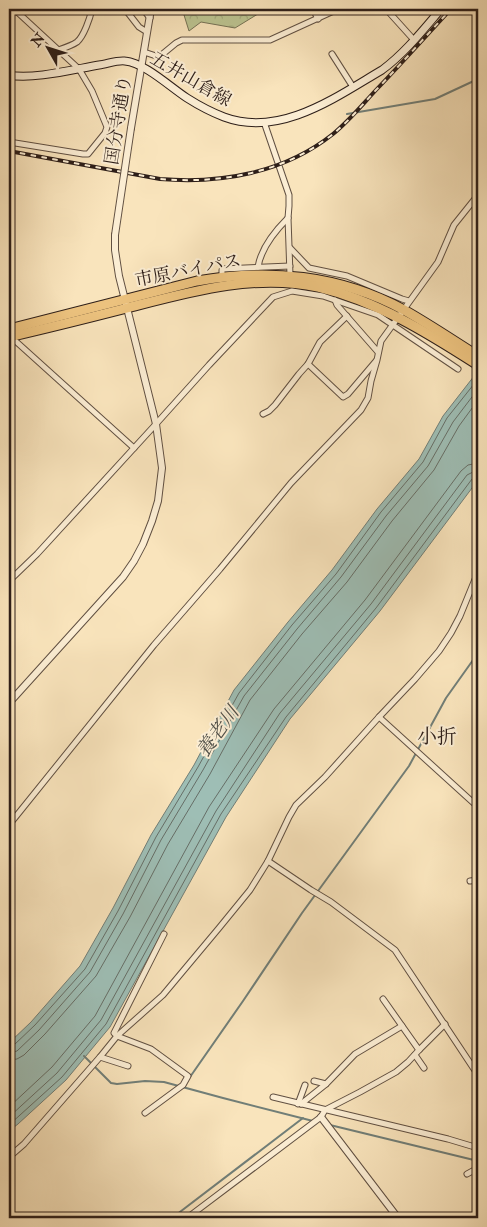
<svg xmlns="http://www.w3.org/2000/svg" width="487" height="1227" viewBox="0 0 487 1227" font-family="'IM FELL Double Pica','Noto Serif JP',serif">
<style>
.forest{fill:url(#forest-crowns);stroke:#757255}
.water{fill:#9ebeb5;stroke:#717e77}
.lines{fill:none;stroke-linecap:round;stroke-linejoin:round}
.shore{stroke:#666e67;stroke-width:1}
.stream{stroke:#717e77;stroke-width:2}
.minor-casing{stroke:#615042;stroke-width:7}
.tertiary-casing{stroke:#615042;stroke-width:8}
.secondary-casing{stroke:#2e1f19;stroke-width:9}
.trunk-casing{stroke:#2e1f19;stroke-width:11}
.minor{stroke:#fbedd3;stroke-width:5}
.tertiary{stroke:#fbedd3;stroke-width:6}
.secondary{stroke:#fbedd3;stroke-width:7}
.trunk{stroke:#ecc27e;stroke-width:9}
.rail-casing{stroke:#2e1f19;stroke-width:4}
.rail{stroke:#fbedd3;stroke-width:2;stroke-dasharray:5.5;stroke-linecap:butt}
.tertiary-bridge-casing{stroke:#615042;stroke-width:8;stroke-linecap:butt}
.tertiary-bridge{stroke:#fbedd3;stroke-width:6}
.labels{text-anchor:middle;stroke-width:4;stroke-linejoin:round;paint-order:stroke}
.street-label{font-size:18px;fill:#2e1f19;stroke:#fbedd3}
.water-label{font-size:19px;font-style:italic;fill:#504f48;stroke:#fbedd3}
.quarter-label{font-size:20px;fill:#2e1f19;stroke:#fbedd3}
</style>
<defs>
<pattern id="forest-crowns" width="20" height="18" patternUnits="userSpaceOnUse" patternTransform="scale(1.25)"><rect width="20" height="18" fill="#bcc491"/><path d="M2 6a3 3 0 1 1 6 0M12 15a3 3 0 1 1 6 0" fill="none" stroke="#a2a87c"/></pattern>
</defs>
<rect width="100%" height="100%" fill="#f9e4bc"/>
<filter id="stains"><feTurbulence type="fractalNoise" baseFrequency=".004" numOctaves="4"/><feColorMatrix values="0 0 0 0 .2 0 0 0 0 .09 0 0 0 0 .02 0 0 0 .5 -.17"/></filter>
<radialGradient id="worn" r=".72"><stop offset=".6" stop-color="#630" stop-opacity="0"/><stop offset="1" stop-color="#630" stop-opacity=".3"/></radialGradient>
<polygon class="forest" points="186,9 266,9 235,28 201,22 189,31 184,15"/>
<polygon class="water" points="478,371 478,480 380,611 290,719 226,817 110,1027 66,1080 18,1124 9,1131 9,1043 31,1022 80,966 113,908 151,835 194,765 234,690 288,622 332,570 377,509 419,459 443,416"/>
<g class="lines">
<g class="shore">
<polyline points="9,1047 14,1045 35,1025 85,969 118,911 156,837 198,767 239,693 292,625 336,574 381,512 423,462 447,418 478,379"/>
<polyline points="9,1053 17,1051 39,1030 90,972 123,914 161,840 203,770 244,696 297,629 341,577 386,516 428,466 453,422 478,389"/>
<polyline points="9,1060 17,1059 24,1055 45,1034 96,976 130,917 168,844 210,774 250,700 302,634 347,582 392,521 434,470 459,426 478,400"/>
<polyline points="9,1107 52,1067 95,1016 209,807 274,709 365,600 461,471 468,465 478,463"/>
<polyline points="9,1117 57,1073 101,1020 216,811 280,713 371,604 467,475 473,472 478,471"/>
<polyline points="9,1125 62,1077 106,1024 221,814 286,717 376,608 472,479 475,477 478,477"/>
</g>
<g class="stream">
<polyline points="347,114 435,99 478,79"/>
<polyline points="84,1056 111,1083 117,1084 145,1081 164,1082 223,1098 313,1121"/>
<polyline points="190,1077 243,1001 302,913 409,766 446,698 478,653"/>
<polyline points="330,1125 478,1161"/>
<polyline points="172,1218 303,1118"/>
</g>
<g class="minor-casing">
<g id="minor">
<polyline points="125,9 139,27 147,32"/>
<polyline points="143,9 150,18"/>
<polyline points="313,9 318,19"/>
<polyline points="386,9 414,40"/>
<path d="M58,50C64,48 71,46 77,42C84,36 90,18 92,9"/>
<polyline points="144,52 159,57 176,43 182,40 270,40 338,9"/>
<polyline points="332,54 353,87"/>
<polyline points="264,122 289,195 289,206 288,218 290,275"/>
<polyline points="9,142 83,154 88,154 105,133 107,127 92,91 79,69 14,9"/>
<polyline points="290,248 309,268 347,276 402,299 409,301"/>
<path d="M258,267C261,248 275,231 288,218"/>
<polyline points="222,276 222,270 223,269 290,266"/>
<polyline points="335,300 337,305 378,352"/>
<polyline points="11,337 134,448"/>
<polyline points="308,364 343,397 348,394 376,361"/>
<polyline points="263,414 269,411 275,405 299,374 308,364 320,342 347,316"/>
<polyline points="9,581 37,554 156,424 209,365 273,297 292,291 323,296 378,315 458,369"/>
<polyline points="379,717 478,807"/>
<polyline points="9,825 154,645 220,569 291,483 361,410 368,398 371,381 377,360 381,341 438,262 454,225 478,195"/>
<polyline points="268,861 311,890 331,902 395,950 478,1075"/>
<polyline points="470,881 478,880"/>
<polyline points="383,999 419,1050"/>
<polyline points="117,1036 151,1049 188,1076 183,1085 145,1113"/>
<polyline points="117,1036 114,1033 164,934"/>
<polyline points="415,1055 424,1068"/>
<polyline points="100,1057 128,1066"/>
<polyline points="314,1081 326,1084"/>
<polyline points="273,1097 448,1139 478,1148"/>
<polyline points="298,1104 305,1085"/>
<polyline points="301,1104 326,1084 355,1054 402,1026"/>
<polyline points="9,1157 24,1144 100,1057 117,1036 163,995 219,928 250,890 268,861 289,817 296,805 325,777 379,717 415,679 439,651 451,633 460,616 478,572"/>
<polyline points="467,1174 478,1168"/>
<polyline points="187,1218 321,1117 325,1110 360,1092 396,1072 408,1062 419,1050 445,1024"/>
</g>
</g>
<g class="tertiary-casing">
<g id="tertiary">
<polyline points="131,128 151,9"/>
<polyline points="9,703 123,577 134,561 143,544 152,521 158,501 162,468 156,424 119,276 115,250 115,235"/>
<polyline points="321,1117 398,1218"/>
</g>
</g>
<g class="secondary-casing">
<path id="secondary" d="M9,75C32,80 75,69 99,65C107,64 117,60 125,61C145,63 170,87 187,98C198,105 211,112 224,117C280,138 336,97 382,70C405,53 423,30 441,9"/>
</g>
<g class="trunk-casing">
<g id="trunk">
<path d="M9,329L197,281C268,268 340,275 404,310C429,324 454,341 478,356"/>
<path d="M9,337C48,328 88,318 127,308C189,292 254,273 318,287C377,301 428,333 478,365"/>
</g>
</g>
<use href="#minor" class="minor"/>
<use href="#tertiary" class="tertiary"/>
<use href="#secondary" class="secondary"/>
<use href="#trunk" class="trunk"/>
<g class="rail-casing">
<path id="rail" d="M9,151L160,179C221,184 284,173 333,134C349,121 362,105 376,90C402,63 426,36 451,9"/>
</g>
<use href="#rail" class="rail"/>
<g class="tertiary-bridge-casing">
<polyline id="tertiary-bridge" points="115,235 131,128"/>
</g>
<use href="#tertiary-bridge" class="tertiary-bridge"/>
</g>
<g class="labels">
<g class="street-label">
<text transform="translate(191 79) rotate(30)" y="6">五井山倉線</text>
<text transform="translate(118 120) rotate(-81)" y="6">国分寺通り</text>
<text transform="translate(188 270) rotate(-11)" y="6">市原バイパス</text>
</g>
<g class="water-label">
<text transform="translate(217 731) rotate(-54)" y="7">養老川</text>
</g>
<g class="quarter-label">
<text x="437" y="743">小折</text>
</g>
</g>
<rect width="487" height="1227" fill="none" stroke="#f9e4bc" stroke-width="30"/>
<rect x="10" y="10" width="467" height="1207" fill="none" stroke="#2e1f19" stroke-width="2.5"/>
<rect x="15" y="15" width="457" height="1197" fill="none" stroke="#2e1f19"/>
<g transform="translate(48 48) rotate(309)" stroke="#fbedd3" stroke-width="4" paint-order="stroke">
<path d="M0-4L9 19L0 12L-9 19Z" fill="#2e1f19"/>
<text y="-8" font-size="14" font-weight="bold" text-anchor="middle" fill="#2e1f19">N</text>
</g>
<rect width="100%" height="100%" filter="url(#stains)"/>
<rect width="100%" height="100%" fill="url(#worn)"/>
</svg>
